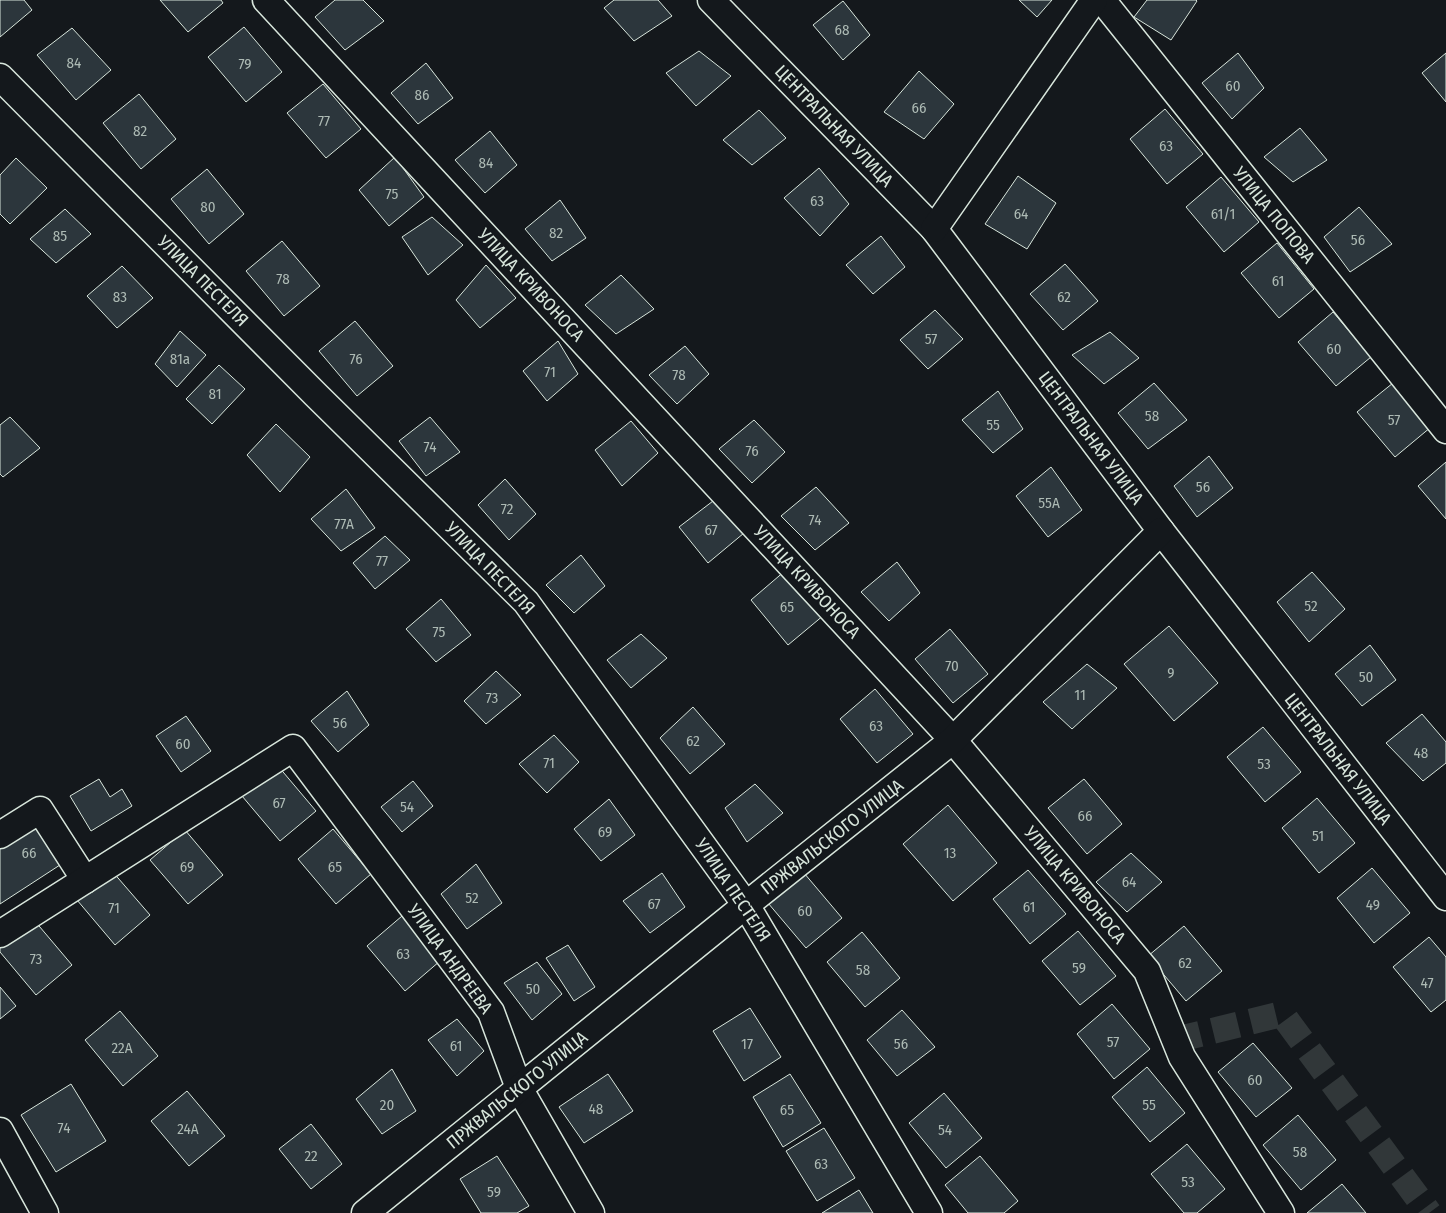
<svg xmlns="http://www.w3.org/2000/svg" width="1446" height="1213" viewBox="0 0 1446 1213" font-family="'Fira Sans Condensed',sans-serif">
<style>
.building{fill:#2c363c;stroke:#d8e6dc}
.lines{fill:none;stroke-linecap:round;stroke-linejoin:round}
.street-tunnel{stroke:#313739;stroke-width:26;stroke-dasharray:26 13;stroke-linecap:butt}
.street-casing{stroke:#d8e6dc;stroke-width:29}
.street{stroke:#14181c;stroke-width:26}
.labels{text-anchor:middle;stroke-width:4;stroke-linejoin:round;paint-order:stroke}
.number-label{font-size:15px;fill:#adbab4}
.street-label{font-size:18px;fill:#d8e6dc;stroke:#14181c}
</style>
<rect width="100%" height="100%" fill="#14181c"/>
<g class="building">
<polygon points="0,0 24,0 32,10 0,37"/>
<polygon points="160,0 221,0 223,3 188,32"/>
<polygon points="335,0 363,0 384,21 345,50 315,17"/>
<polygon points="614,0 658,0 672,16 634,41 604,8"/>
<polygon points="1019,0 1052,0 1037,17"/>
<polygon points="1147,0 1196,0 1197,1 1171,40 1134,17"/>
<polygon points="843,1 870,35 843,60 813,25"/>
<polygon points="244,27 282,72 246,102 208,57"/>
<polygon points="72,28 111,70 76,100 37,55"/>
<polygon points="699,51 731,76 696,106 666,73"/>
<polygon points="1238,53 1264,88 1232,119 1202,83"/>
<polygon points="1446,53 1446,102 1422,73"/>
<polygon points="426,63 453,98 418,124 391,93"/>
<polygon points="919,71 954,104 924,139 884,112"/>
<polygon points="323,84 361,129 326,158 287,113"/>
<polygon points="139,94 176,139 141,169 103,123"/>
<polygon points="1165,109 1203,154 1167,184 1130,139"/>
<polygon points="759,110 786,138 752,165 723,140"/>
<polygon points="1300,128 1327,160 1293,182 1264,157"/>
<polygon points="490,131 517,165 485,193 455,160"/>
<polygon points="395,157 424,197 389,226 359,190"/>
<polygon points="16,158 47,188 10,224 0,214 0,175"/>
<polygon points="819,168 849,204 820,236 784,198"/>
<polygon points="207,169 244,214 209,244 171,199"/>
<polygon points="1018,176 1056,203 1027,249 985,224"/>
<polygon points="1221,177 1259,222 1224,252 1186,207"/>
<polygon points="560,200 586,238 552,261 525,229"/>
<polygon points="1359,207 1392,244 1350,272 1324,237"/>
<polygon points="65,209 91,234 56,263 30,239"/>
<polygon points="432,217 463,245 428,275 402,237"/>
<polygon points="881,236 905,267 873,294 846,265"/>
<polygon points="282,241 320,286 284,316 246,271"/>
<polygon points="1277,243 1314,289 1279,318 1241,273"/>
<polygon points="1065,264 1098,301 1063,330 1030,294"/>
<polygon points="486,265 516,298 480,328 456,300"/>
<polygon points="122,266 153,298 117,328 87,296"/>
<polygon points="621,275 654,309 616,334 585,305"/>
<polygon points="935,310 963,339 928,369 900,340"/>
<polygon points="1333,312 1371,357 1336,386 1298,342"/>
<polygon points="355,321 393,366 357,396 319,351"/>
<polygon points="180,331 206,355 177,387 155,364"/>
<polygon points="1110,332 1139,358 1104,384 1072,355"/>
<polygon points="558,341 578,374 547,401 523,371"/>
<polygon points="685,346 709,374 677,404 649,375"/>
<polygon points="219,365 245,389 212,424 186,399"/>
<polygon points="1154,383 1187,420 1148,449 1118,413"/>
<polygon points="1393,383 1431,427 1395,457 1357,412"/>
<polygon points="998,391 1023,429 993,453 962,420"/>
<polygon points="10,417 40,448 3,477 0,474 0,425"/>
<polygon points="430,417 460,452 426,476 399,441"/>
<polygon points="754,420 785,452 752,483 719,449"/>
<polygon points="631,421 658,453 622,486 595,450"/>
<polygon points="276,424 310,457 280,492 247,455"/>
<polygon points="1209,456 1233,488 1197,517 1174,486"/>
<polygon points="1446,462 1446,519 1418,486"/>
<polygon points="1051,467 1082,510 1048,537 1016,496"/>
<polygon points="505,479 536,514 509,540 478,505"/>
<polygon points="816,487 849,523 815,550 781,516"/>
<polygon points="346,489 375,528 341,551 311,519"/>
<polygon points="713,501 744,533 708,563 679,527"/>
<polygon points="385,536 410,560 375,589 353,563"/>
<polygon points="581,555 605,586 574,613 546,585"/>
<polygon points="897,562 920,593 889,621 861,592"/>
<polygon points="786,570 824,615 788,645 751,600"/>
<polygon points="1312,572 1345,609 1309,642 1277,602"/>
<polygon points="441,599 471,635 436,662 406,629"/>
<polygon points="1169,626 1218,683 1174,721 1124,664"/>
<polygon points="950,629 988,674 953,703 915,659"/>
<polygon points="641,634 667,658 631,688 607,660"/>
<polygon points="1370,645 1396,680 1362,706 1335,674"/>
<polygon points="1087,664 1117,688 1072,729 1043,702"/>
<polygon points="496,671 521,695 486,724 464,701"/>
<polygon points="875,689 913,734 877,763 840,719"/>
<polygon points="347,691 369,725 338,752 311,721"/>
<polygon points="693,707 725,744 690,774 660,738"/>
<polygon points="1422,714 1446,742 1446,763 1423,781 1386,743"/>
<polygon points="186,716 211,751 181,772 156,736"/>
<polygon points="1263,727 1301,772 1265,802 1227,757"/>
<polygon points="554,735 579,762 547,793 519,764"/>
<polygon points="278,766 316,811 280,841 242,796"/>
<polygon points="99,779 110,797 122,789 132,806 91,831 70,796"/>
<polygon points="1084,779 1122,824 1087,854 1048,808"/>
<polygon points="413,781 433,806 402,832 381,807"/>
<polygon points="755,784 783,813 747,842 725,808"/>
<polygon points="1317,798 1355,843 1319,873 1282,828"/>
<polygon points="609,799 635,835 601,861 574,829"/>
<polygon points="948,805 997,863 953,901 903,844"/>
<polygon points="36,820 63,863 0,904 0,844"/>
<polygon points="333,829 371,874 336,904 298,859"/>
<polygon points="185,830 223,875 188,904 150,860"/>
<polygon points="1131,853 1162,882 1127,912 1096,882"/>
<polygon points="476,864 502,903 467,929 441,894"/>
<polygon points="1372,868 1410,913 1374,943 1337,898"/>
<polygon points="1028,870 1066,914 1030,944 993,899"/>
<polygon points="112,871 150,915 115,945 77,900"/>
<polygon points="662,873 685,907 650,933 623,901"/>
<polygon points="804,873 842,918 806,948 768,903"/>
<polygon points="402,916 440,961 405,991 367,946"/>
<polygon points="34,920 72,965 36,995 0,952 0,948"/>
<polygon points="1184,926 1222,971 1186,1001 1148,956"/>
<polygon points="1078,931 1116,976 1080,1005 1042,961"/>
<polygon points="862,932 900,978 865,1007 827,962"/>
<polygon points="1429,937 1446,957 1446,1000 1431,1012 1393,967"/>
<polygon points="568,945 595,987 574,1001 546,958"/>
<polygon points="537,962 562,994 532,1020 504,983"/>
<polygon points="0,987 16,1006 0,1019"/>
<polygon points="1112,1004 1150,1049 1114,1079 1077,1034"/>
<polygon points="750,1008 781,1057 744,1081 713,1031"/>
<polygon points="902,1010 935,1047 897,1076 867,1040"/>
<polygon points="120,1011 158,1056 123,1086 85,1040"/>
<polygon points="457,1019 484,1051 457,1076 428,1040"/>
<polygon points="1253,1043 1292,1088 1256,1117 1218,1072"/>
<polygon points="1147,1067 1185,1113 1150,1142 1112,1097"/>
<polygon points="392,1069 416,1111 382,1134 356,1099"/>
<polygon points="608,1074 633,1111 584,1143 559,1107"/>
<polygon points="790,1074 821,1123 783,1147 753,1097"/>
<polygon points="71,1084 106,1141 56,1172 21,1115"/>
<polygon points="187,1091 225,1136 189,1166 151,1121"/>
<polygon points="944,1093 982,1138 946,1168 909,1123"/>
<polygon points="1298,1115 1336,1160 1301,1190 1263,1145"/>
<polygon points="311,1124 342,1164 311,1189 279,1149"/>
<polygon points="824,1128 855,1178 817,1201 786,1151"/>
<polygon points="1187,1144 1225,1189 1197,1213 1184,1213 1151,1174"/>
<polygon points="497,1156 529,1206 517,1213 481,1213 460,1179"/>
<polygon points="980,1156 1018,1201 1004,1213 968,1213 945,1185"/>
<polygon points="1342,1184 1366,1213 1307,1213"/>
<polygon points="859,1190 873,1213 822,1213"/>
</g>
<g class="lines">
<polyline class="street-tunnel" points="1175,1040 1282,1014 1429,1213"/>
<g class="street-casing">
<g id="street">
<polyline points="266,0 953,740 1147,971 1182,1057 1281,1213"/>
<polyline points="711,0 934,229 1161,531 1446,897"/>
<polyline points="1102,0 1446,430"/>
<polyline points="0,77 316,395 526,602 746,905 929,1213"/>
<polyline points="934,229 1094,0"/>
<polyline points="0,835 40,810 85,880"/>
<polyline points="0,934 293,748 491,1012 519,1088 591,1213"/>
<polyline points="0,1131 45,1213"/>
<polyline points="365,1213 746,905 953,740 1161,531"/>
</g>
</g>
<use href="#street" class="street"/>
</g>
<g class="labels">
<g class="number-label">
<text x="842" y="35">68</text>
<text x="74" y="68">84</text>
<text x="245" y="69">79</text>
<text x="1233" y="91">60</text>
<text x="422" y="100">86</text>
<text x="919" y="113">66</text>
<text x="324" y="126">77</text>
<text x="140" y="136">82</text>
<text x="1166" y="151">63</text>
<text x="486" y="168">84</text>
<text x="392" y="199">75</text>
<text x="817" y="206">63</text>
<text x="208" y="212">80</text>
<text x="1021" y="219">64</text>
<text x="1223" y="219">61/1</text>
<text x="556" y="238">82</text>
<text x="60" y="241">85</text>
<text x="1358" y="245">56</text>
<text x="283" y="284">78</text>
<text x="1278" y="286">61</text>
<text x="120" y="302">83</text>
<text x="1064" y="302">62</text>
<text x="931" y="344">57</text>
<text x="1334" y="354">60</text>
<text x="180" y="364">81а</text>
<text x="356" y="364">76</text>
<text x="550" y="377">71</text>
<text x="679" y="380">78</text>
<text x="215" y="399">81</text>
<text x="1152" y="421">58</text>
<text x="1394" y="425">57</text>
<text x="993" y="430">55</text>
<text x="430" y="452">74</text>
<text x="752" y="456">76</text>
<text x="1203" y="492">56</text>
<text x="1049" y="508">55А</text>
<text x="507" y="514">72</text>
<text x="815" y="525">74</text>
<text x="344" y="529">77А</text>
<text x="711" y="535">67</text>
<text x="382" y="566">77</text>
<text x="1311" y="611">52</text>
<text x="787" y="612">65</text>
<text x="439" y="637">75</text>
<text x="952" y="671">70</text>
<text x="1171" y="678">9</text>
<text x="1366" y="682">50</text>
<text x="1080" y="700">11</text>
<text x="492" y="703">73</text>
<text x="340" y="728">56</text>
<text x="876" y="731">63</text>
<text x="693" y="746">62</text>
<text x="183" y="749">60</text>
<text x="1421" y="758">48</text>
<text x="549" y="768">71</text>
<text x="1264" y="769">53</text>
<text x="279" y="808">67</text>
<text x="407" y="812">54</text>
<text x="1085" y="821">66</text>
<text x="605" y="837">69</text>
<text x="1318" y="841">51</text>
<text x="29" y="858">66</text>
<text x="950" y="858">13</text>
<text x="187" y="872">69</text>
<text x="335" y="872">65</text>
<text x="1129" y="887">64</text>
<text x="472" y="903">52</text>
<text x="654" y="909">67</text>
<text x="1373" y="910">49</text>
<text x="1029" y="912">61</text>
<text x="114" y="913">71</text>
<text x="805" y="916">60</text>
<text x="403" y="959">63</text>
<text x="36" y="964">73</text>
<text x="1185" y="968">62</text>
<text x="1079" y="973">59</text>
<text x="863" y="975">58</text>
<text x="1427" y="988">47</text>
<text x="533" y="994">50</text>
<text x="1113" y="1047">57</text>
<text x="747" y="1049">17</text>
<text x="901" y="1049">56</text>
<text x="456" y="1051">61</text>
<text x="122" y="1053">22А</text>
<text x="1255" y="1085">60</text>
<text x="387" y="1110">20</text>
<text x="1149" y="1110">55</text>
<text x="596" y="1114">48</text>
<text x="787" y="1115">65</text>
<text x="64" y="1133">74</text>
<text x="188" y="1134">24А</text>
<text x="945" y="1135">54</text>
<text x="1300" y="1157">58</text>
<text x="311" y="1161">22</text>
<text x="821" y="1169">63</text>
<text x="1188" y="1187">53</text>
<text x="494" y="1197">59</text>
</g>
<g class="street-label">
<text transform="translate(834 126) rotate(46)" y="6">ЦЕНТРАЛЬНАЯ УЛИЦА</text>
<text transform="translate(1274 215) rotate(51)" y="6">УЛИЦА ПОПОВА</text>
<text transform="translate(203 281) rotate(45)" y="6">УЛИЦА ПЕСТЕЛЯ</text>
<text transform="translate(531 285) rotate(47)" y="6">УЛИЦА КРИВОНОСА</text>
<text transform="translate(1091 438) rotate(53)" y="6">ЦЕНТРАЛЬНАЯ УЛИЦА</text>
<text transform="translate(490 568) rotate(46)" y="6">УЛИЦА ПЕСТЕЛЯ</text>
<text transform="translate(807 582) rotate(47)" y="6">УЛИЦА КРИВОНОСА</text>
<text transform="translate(1338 759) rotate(52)" y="6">ЦЕНТРАЛЬНАЯ УЛИЦА</text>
<text transform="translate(832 837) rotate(-38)" y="6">ПРЖВАЛЬСКОГО УЛИЦА</text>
<text transform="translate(1075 885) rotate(50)" y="6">УЛИЦА КРИВОНОСА</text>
<text transform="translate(733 890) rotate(56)" y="6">УЛИЦА ПЕСТЕЛЯ</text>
<text transform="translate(450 959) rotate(54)" y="6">УЛИЦА АНДРЕЕВА</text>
<text transform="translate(517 1090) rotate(-39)" y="6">ПРЖВАЛЬСКОГО УЛИЦА</text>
</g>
</g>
</svg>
